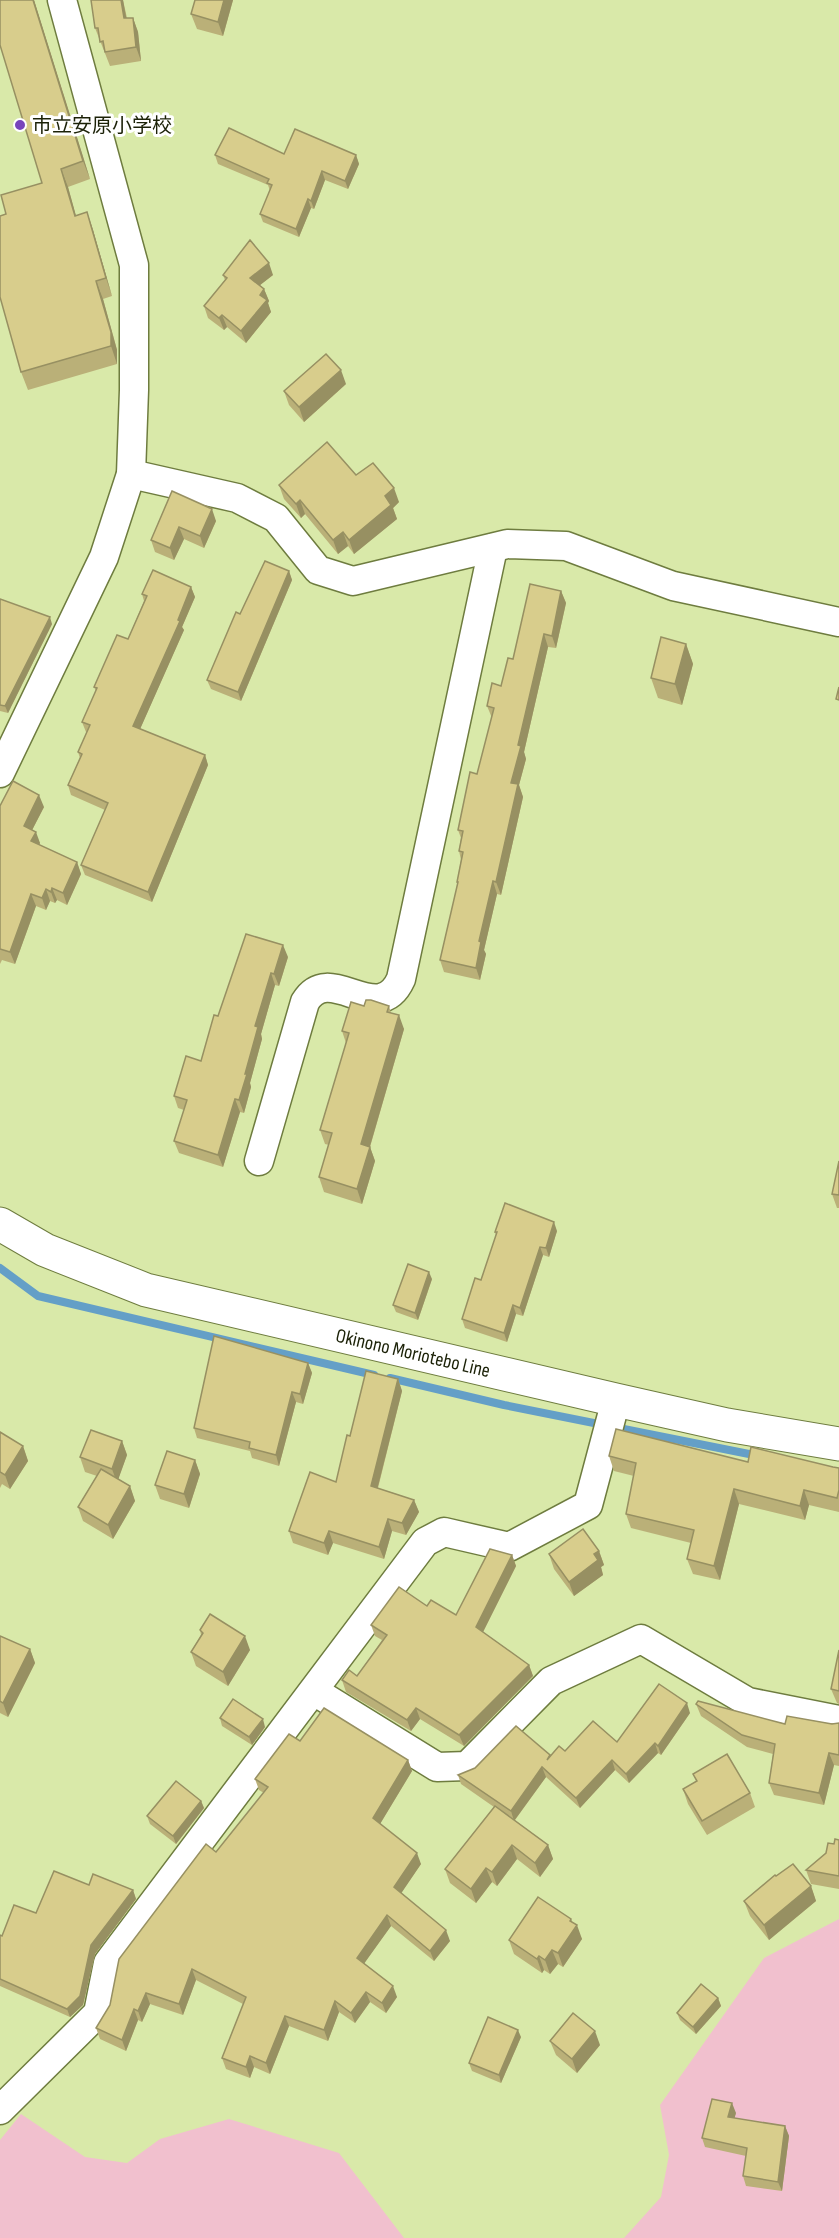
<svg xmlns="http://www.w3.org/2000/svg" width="839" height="2238" viewBox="0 0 839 2238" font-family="'Sofia Sans Condensed','Noto Sans JP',sans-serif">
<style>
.green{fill:#f1c0ce}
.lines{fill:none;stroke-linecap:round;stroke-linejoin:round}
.stream{stroke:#649fc7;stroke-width:8}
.minor-casing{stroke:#6e7c3f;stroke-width:31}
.major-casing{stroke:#6e7c3f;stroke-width:35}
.minor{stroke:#fff;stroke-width:28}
.major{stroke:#fff;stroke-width:33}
.wall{fill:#bab078}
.shaded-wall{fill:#979062}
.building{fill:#d8cd8c;stroke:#979062;stroke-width:1.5}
.poi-dot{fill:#7845bc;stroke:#fff;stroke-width:2}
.labels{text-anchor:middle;stroke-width:6;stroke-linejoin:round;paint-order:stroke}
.poi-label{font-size:20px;fill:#1b2107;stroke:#fff;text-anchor:start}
.street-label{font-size:20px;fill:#1b2107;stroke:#fff}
</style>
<rect width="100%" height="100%" fill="#d9e9a9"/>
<g class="green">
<polygon points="839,1919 839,2238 624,2238 661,2197 669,2155 660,2105 764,1958"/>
<polygon points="21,2114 85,2157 127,2163 160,2139 229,2119 339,2153 404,2238 0,2238 0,2140"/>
</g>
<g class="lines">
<g class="stream">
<polyline points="0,1268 38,1296 374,1375"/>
<polyline points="390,1378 504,1405 759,1456"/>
</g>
<g class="minor-casing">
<g id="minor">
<polyline points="131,474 237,498 276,518 318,570 353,581 507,544 566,546 673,586 839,622"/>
<polyline points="0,773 104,557 131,474 134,390 134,265 62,0"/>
<path d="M259,1161L305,1002C330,960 378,1030 401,979L493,548"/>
<polyline points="314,1691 437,1767 467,1766 551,1681 641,1639 748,1702 839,1720"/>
<polyline points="0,2110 98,2013 108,1963 425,1542 444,1532 509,1547 588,1505 616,1400"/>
</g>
</g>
<g class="major-casing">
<g id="major">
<path id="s1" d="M0,1224L45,1250L146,1290L616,1400L727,1425L839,1444"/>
</g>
</g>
<use href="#minor" class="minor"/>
<use href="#major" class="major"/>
</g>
<g class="wall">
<polygon points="0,0 34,0 90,179 68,187 76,216 87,212 93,230 112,296 103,299 117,350 117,364 28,390 21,372 6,214 42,183"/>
<polygon points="123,0 127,18 133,18 138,32 141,61 110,66 95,28"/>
<polygon points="195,0 233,0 223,36 197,29 191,14"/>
<polygon points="284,154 356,155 359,164 348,189 325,180 314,209 311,208 299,237 263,222 260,214 270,191 268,185 218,164 215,155"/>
<polygon points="223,275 273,275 260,285 264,289 269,301 268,303 271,312 246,343 227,327 224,330 208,318 204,306 225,280"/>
<polygon points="346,384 304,422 289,405 284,391"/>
<polygon points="356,475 399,502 393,508 397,519 354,554 348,546 338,554 305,514 301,518 284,499 279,485"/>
<polygon points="172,491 216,521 204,548 184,539 174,560 155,552 151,540"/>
<polygon points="289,571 292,580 241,701 211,689 207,680 240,614"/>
<polygon points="191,587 195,597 182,627 184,630 140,729 205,755 208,765 152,902 85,875 81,865 105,810 71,795 68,785 80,758 78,752 87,732 86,732 82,722 96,691 94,687 128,639 144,601 142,594"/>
<polygon points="561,591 566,603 556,648 548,647 524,752 526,759 519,785 523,797 501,895 497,894 484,950 486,954 480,980 444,972 440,960 458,885 457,882 461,860 459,851 461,838 458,830 477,774 492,718 487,706 501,686 513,659"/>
<polygon points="0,599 52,624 8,713 0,711"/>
<polygon points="686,644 693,664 682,705 658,698 651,678"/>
<polygon points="0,806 44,807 32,830 40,843 39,845 77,862 81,874 67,905 57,900 55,903 50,901 46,910 36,906 15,964 2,960 0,964"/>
<polygon points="288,957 279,986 275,985 261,1034 262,1039 250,1083 251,1087 244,1113 240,1112 223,1167 179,1153 174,1141 184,1110 178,1108 174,1096 201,1061 218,1016"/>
<polygon points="364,1006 389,1006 391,1013 404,1029 370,1147 375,1161 362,1204 324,1192 319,1177 329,1145 325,1144 320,1130 346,1043 342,1031"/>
<polygon points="839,1161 839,1208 837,1208 832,1194"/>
<polygon points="557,1231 549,1257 543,1255 523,1316 516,1314 507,1342 465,1328 462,1319 481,1280 496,1235 495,1232"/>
<polygon points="432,1279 418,1320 396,1312 393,1305"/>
<polygon points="308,1363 312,1373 303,1404 296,1402 279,1466 252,1458 250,1451 197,1438 194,1428"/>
<polygon points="398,1379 402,1391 378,1488 414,1500 419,1512 406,1535 392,1531 384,1559 333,1543 328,1555 293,1543 289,1531 336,1482 350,1436"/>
<polygon points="0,1432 23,1446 28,1461 10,1489 2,1484 0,1488"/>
<polygon points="122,1441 127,1455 118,1479 130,1486 135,1501 113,1539 83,1521 78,1507 97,1476 85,1472 80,1457"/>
<polygon points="609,1456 748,1462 839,1468 839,1512 809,1505 805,1520 739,1504 720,1580 693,1574 687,1559 691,1543 631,1528 626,1514 634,1476 614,1471"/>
<polygon points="195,1460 200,1474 189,1508 160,1499 155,1485"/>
<polygon points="599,1551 604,1565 601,1567 603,1575 574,1596 554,1569 549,1554"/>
<polygon points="512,1555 516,1566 483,1632 529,1665 533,1676 464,1746 420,1719 411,1731 346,1692 342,1680 357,1676 382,1640 375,1636 371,1625 427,1606 456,1615"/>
<polygon points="200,1630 250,1650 228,1686 196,1666 191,1652 201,1635"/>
<polygon points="0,1636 30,1649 35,1663 8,1717 0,1713"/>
<polygon points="839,1650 839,1704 837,1703 831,1689"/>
<polygon points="696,1704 785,1724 839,1723 839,1766 834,1765 824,1805 774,1795 769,1783 773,1754 747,1747 701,1716"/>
<polygon points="690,1713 661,1755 658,1753 629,1783 615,1770 580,1808 546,1777 515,1820 548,1845 553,1859 540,1877 517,1859 497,1886 492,1882 476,1903 450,1883 445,1869 494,1807 461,1784 458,1775 550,1755 565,1751 617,1742"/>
<polygon points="220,1718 265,1727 252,1745 222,1726"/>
<polygon points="300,1741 408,1760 412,1771 380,1824 421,1864 401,1893 450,1941 434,1961 391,1926 364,1963 397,1997 386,2013 370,2002 355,2023 339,2012 328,2041 289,2026 270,2074 254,2067 250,2078 226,2069 222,2058 243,2004 196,1980 183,2015 150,2004 142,2022 138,2020 126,2051 100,2039 96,2028 216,1852 264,1793 259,1790 255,1779"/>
<polygon points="693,1774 750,1793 755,1807 707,1835 688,1804 683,1789 696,1781"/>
<polygon points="201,1801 204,1808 176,1844 150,1824 147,1816"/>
<polygon points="839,1840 839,1889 811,1884 806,1870 826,1853"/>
<polygon points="776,1876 811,1886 816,1901 769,1940 750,1916 744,1901"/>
<polygon points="89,1885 133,1890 136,1899 95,1954 83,2005 70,2017 0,1986 0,1935 2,1936 36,1913"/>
<polygon points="573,1923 582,1939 563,1967 558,1964 550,1974 544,1970 542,1973 514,1954 509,1940"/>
<polygon points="718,1998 721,2006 696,2034 680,2020 677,2013"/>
<polygon points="521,2037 501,2083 472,2071 469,2063"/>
<polygon points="550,2041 600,2045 577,2073 556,2055"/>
<polygon points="736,2113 734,2118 785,2126 789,2136 782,2191 746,2186 743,2176 746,2156 705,2147 702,2138"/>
</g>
<g class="shaded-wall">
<polygon points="33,0 34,0 90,179 83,161"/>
<polygon points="121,0 123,0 129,33 124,18"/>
<polygon points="224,0 233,0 223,36 218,22"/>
<polygon points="133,18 138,32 141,61 136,47"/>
<polygon points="356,155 359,164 348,189 345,181"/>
<polygon points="61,169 68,187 81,234 75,216"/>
<polygon points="322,171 325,180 314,209 311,201"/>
<polygon points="308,199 311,208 299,237 296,229"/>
<polygon points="87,212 93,230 112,296 106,278"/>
<polygon points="269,263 273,275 255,289 250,278"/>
<polygon points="96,281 103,299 117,350 117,364 111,346"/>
<polygon points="264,289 269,301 268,303 271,312 246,343 241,331"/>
<polygon points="222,315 227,327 224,330 219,318"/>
<polygon points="341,370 346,384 304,422 299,407"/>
<polygon points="394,488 399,502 393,508 397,519 354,554 349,540 385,496"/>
<polygon points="300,500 305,514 301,518 296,504"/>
<polygon points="212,509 216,521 204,548 200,536"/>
<polygon points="179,527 184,539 174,560 170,548"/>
<polygon points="343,532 348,546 338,554 333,540"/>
<polygon points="289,571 292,580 241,701 238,692"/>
<polygon points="191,587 195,597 182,627 184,630 137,736 133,726"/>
<polygon points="561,591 566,603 556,648 552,636"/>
<polygon points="50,617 52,624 8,713 5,706"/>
<polygon points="544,634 548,647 524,752 526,759 519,785 523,797 501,895 496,882 511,783 518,745"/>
<polygon points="686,644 693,664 682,705 675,684"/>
<polygon points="205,755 208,765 152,902 148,892"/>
<polygon points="39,795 44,807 28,838 24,826"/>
<polygon points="36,832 40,843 35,853 31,841"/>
<polygon points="77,862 81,874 67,905 63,893"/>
<polygon points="493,881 497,894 484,950 486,954 480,980 476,968 479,941"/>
<polygon points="52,888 57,900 55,903 51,892"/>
<polygon points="46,889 50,901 46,910 42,898"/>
<polygon points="31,894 36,906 15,964 10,952"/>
<polygon points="283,945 288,957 279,986 274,974"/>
<polygon points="271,973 275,985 261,1034 262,1039 250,1083 251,1087 244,1113 239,1100 255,1026"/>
<polygon points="399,1015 404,1029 368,1153 370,1147 375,1161 362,1204 357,1189 361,1144"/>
<polygon points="235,1099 240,1112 223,1167 218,1155"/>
<polygon points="554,1222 557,1231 549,1257 546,1248"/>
<polygon points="540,1247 543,1255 523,1316 520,1308"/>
<polygon points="429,1272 432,1279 418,1320 415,1313"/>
<polygon points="513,1305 516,1314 507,1342 504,1333"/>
<polygon points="308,1363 312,1373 303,1404 300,1394"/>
<polygon points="398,1379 402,1391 375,1498 371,1486"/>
<polygon points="292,1392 296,1402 279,1466 276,1455"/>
<polygon points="122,1441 127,1455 117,1483 112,1469"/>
<polygon points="23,1446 28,1461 10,1489 5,1475"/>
<polygon points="195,1460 200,1474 189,1508 184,1494"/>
<polygon points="130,1486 135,1501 113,1539 108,1525"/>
<polygon points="734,1489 739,1504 720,1580 714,1566"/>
<polygon points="804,1490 809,1505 805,1520 800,1506"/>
<polygon points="414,1500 419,1512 406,1535 402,1523"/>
<polygon points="388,1519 392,1531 384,1559 379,1547"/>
<polygon points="329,1531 333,1543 328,1555 324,1543"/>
<polygon points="599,1551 604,1565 601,1567 603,1575 574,1596 569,1582 594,1554"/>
<polygon points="512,1555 516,1566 480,1638 476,1627"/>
<polygon points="245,1636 250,1650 228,1686 223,1672"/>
<polygon points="30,1649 35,1663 8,1717 3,1703"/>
<polygon points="529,1665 533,1676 464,1746 459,1735"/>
<polygon points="687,1703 690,1713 661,1755 658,1746"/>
<polygon points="416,1708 420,1719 411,1731 407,1720"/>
<polygon points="263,1719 265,1727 252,1745 249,1737"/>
<polygon points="655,1743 658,1753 629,1783 626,1774"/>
<polygon points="829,1753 834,1765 824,1805 819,1793"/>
<polygon points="408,1760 412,1771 377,1829 373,1818"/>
<polygon points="612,1760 615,1770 580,1808 576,1798"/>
<polygon points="542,1767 546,1777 514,1821 511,1811"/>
<polygon points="201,1801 204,1808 176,1844 173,1836"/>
<polygon points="512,1845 517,1859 497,1886 492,1872"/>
<polygon points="548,1845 553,1859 540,1877 535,1863"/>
<polygon points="417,1853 421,1864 398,1898 394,1887"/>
<polygon points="486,1868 492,1882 476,1903 471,1889"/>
<polygon points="811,1886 816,1901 769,1940 764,1925"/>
<polygon points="133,1890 136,1899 95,1954 83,2005 70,2017 67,2009 91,1945"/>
<polygon points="387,1915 391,1926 361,1968 357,1958"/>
<polygon points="571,1919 575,1929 577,1925 582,1939 563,1967 558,1953"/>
<polygon points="446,1930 450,1941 434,1961 430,1951"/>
<polygon points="552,1950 558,1964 550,1974 545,1960"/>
<polygon points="539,1956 544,1970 542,1973 537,1959"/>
<polygon points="192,1969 196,1980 183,2015 179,2004"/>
<polygon points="393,1986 397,1997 386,2013 382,2003"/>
<polygon points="366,1992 370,2002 355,2023 351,2013"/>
<polygon points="146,1993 150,2004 142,2022 138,2011"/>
<polygon points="718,1998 721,2006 696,2034 693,2027"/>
<polygon points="335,2001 339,2012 328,2041 324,2030"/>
<polygon points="134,2009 138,2020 126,2051 122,2040"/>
<polygon points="285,2016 289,2026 270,2074 266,2063"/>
<polygon points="518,2030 521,2037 501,2083 499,2075"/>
<polygon points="595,2031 600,2045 577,2073 572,2059"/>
<polygon points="250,2056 254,2067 250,2078 246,2067"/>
<polygon points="732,2103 736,2113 732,2127 728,2117"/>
<polygon points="785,2126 789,2136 782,2191 778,2182"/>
</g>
<g class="building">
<polygon points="0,0 33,0 83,161 61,169 75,216 87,212 106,278 96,281 111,332 111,346 21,372 0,297 0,216 6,214 1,195 42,183 0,45"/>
<polygon points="91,0 121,0 124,18 133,18 136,47 105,52 103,41 100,42 98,28 95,28"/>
<polygon points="195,0 224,0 218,22 191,14"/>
<polygon points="229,128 284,154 295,129 356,155 345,181 322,171 311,201 308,199 296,229 260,214 272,185 267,183 269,179 215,155"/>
<polygon points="250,240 269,263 250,278 264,289 260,295 267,300 241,331 222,315 219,318 204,306 227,278 223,275"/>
<polygon points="326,354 341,370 299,407 284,391"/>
<polygon points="327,442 356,475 373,463 394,488 385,496 391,505 349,540 343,532 333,540 300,500 296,504 279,485"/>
<polygon points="172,491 212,509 200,536 179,527 170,548 151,540"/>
<polygon points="265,561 289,571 238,692 207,680 236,612 240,614"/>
<polygon points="153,570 191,587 178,620 180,621 133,726 205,755 148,892 81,865 108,803 68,785 82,754 78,752 90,725 82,722 97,688 94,687 117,635 128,639 147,596 142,594"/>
<polygon points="530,584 561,591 552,636 544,634 518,745 521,746 511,783 518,784 496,882 493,881 479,941 481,942 476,968 440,960 458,882 457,882 463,852 459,851 463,831 458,830 470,772 477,774 494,708 487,706 492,683 501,686 508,658 513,659"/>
<polygon points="0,599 50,617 5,706 0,705"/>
<polygon points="661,637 686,644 675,684 651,678"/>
<polygon points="839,687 839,700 836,699"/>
<polygon points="13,781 39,795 24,826 36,832 31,841 77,862 63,893 52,888 51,892 46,889 42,898 31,894 10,952 0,949 0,806"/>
<polygon points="246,934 283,945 274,974 271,973 255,1026 258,1027 245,1074 247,1074 239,1100 235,1099 218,1155 174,1141 187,1100 174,1096 186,1056 201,1061 214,1015 218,1016"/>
<polygon points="366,1000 371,1000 389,1006 387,1012 399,1015 361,1144 370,1147 357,1189 319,1177 332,1133 320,1130 349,1033 342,1031 351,1002 364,1006"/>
<polygon points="839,1161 839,1195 832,1194"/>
<polygon points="505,1203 554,1222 546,1248 540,1247 520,1308 513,1305 504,1333 462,1319 475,1278 481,1280 497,1232 495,1232"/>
<polygon points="408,1264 429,1272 415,1313 393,1305"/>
<polygon points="214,1336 308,1363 300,1394 292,1392 276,1455 249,1448 250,1442 194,1428"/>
<polygon points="366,1371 398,1379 371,1486 414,1500 402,1523 388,1519 379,1547 329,1531 324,1543 289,1531 310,1472 336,1482 347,1435 350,1436"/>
<polygon points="616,1429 748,1462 751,1447 833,1467 839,1468 839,1490 837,1498 804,1490 800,1506 734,1489 714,1566 687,1559 694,1530 626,1514 636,1463 609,1456"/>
<polygon points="91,1430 122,1441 112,1469 80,1457"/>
<polygon points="0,1432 23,1446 5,1475 0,1472"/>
<polygon points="167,1451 195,1460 184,1494 155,1485"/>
<polygon points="101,1469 130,1486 108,1525 78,1507"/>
<polygon points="583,1529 599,1551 594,1554 598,1560 569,1582 549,1554"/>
<polygon points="490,1549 512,1555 476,1627 529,1665 459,1735 416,1708 407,1720 342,1680 349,1670 357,1676 387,1635 371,1625 399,1587 427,1606 431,1600 456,1615"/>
<polygon points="210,1614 245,1636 223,1672 191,1652 203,1633 200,1630"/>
<polygon points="0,1636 30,1649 3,1703 0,1701"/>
<polygon points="839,1650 839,1691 831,1689"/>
<polygon points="659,1684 687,1703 658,1746 655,1743 626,1774 612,1760 576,1798 542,1767 511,1811 458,1775 475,1768 516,1726 550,1755 547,1760 559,1746 565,1751 593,1721 617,1742"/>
<polygon points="233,1699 263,1719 249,1737 220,1718"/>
<polygon points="698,1701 785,1724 787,1716 832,1724 839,1723 839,1755 829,1753 819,1793 769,1783 775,1744 742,1735 696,1704"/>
<polygon points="324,1708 408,1760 373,1818 417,1853 394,1887 446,1930 430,1951 387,1915 357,1958 393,1986 382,2003 366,1992 351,2013 335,2001 324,2030 285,2016 266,2063 250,2056 246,2067 222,2058 246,1997 192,1969 179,2004 146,1993 138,2011 134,2009 122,2040 96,2028 110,2005 119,1959 206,1844 216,1852 268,1787 255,1779 289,1734 300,1741"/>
<polygon points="727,1754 750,1793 702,1821 683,1789 697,1781 693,1774"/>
<polygon points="176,1781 201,1801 173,1836 147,1816"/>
<polygon points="495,1806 548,1845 535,1863 512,1845 492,1872 486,1868 471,1889 445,1869"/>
<polygon points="835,1839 839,1840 839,1876 806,1870 826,1853 828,1843 834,1844"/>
<polygon points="793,1864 811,1886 764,1925 744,1901 775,1875 776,1876"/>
<polygon points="54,1871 89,1885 93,1874 133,1890 91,1945 80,1996 67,2009 0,1979 0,1935 2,1936 14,1905 36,1913"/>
<polygon points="538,1897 571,1919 570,1921 577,1925 558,1953 552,1950 545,1960 539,1956 537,1959 509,1940"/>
<polygon points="701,1984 718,1998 693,2027 677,2013"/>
<polygon points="573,2013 595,2031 572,2059 550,2041"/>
<polygon points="488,2017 518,2030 499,2075 469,2063"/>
<polygon points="712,2099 732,2103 728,2117 785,2126 778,2182 743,2176 747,2148 702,2138"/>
</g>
<circle class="poi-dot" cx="20" cy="125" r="6"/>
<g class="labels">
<g class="poi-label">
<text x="32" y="132">市立安原小学校</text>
</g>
<g class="street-label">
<text dy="7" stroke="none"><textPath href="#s1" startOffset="435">Okinono Moriotebo Line</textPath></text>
</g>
</g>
</svg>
